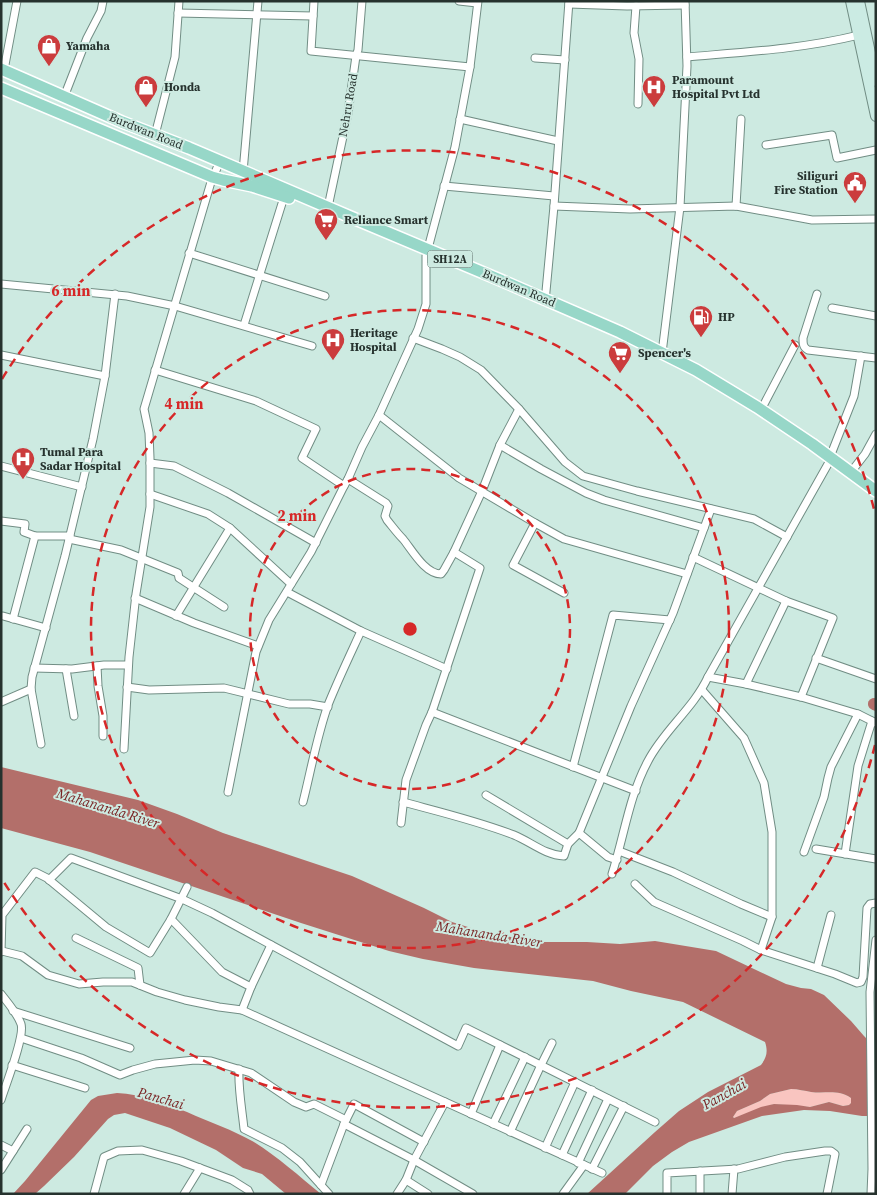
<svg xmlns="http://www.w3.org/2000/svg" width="877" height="1195" viewBox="0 0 877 1195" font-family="'Source Serif 4',serif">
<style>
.green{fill:#f9c5c0}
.water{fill:#b36f6a;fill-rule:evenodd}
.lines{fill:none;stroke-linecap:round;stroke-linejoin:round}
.river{stroke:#b36f6a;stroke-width:12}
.street-casing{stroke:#718d84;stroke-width:9}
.secondary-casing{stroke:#718d84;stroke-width:12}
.primary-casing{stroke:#fff;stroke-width:14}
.street{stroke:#fff;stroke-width:7}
.secondary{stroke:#cbebe3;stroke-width:10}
.primary{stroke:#97d7c8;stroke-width:11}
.ring{fill:none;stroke:#d62828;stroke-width:2.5;stroke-dasharray:9 6}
.labels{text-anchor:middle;stroke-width:4;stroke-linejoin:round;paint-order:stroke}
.shield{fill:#cdeae1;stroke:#586964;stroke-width:1}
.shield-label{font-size:11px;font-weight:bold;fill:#26322e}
.poi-label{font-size:12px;font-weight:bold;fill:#26322e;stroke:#cdeae1;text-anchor:start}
.street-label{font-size:12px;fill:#26322e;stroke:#cdeae1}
.water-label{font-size:14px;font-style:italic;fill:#7a2525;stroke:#cdeae1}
.centre{fill:#d62828;stroke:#cdeae1;stroke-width:2.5}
.ring-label{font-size:15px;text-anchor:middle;font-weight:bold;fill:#d62828;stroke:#cdeae1;stroke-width:4;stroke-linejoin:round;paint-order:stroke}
</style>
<rect width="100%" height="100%" fill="#cdeae1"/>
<path class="green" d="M791,1089C798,1089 805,1091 811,1092C826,1094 838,1089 851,1098V1103L849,1105L843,1106L829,1102L810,1107L774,1104L734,1118L733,1117L737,1111L760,1101L770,1094Z"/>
<g class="water">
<path d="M1,767L138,800L177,814L223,833L352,876L424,908L452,922L487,933L540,942H587L620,944L655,941L716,951L786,984L801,988L811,989L824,995L851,1021L864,1036L876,1048V1116H862L830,1111L804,1110L762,1116L689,1142L672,1152L653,1166L625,1194H587L655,1132L679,1111L708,1092L761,1065C767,1057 768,1051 765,1042L683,1002L631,991L593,981L474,968L423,959L389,951L301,923L90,852L1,828ZM791,1089C798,1089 805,1091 811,1092C826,1094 838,1089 851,1098V1103L849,1105L843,1106L829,1102L810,1107L797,1105L774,1104L761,1107L734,1118L733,1117L737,1111L760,1101L770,1094Z"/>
<path d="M117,1093C142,1094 164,1103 187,1112C209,1122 233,1130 254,1142C278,1157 299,1176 321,1194H286L262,1174L243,1168L216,1150L170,1128L125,1113L114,1115L108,1119L74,1157L44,1186L35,1194H13L25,1181L91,1100L98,1096Z"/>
</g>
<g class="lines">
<polyline class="river" points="874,704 876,705"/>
<g class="street-casing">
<g id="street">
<polyline points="314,1 311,51 470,67"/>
<polyline points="459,1 477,3"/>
<polyline points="569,4 627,6 685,5"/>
<polyline points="636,6 634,33 639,59 638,104"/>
<polyline points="178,13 313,16"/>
<path d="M687,57C745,52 802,49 859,35"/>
<polyline points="535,58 565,60"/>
<polyline points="4,70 17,1"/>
<polyline points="64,97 87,38 101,11 103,1"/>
<polyline points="460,119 558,141"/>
<polyline points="155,135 175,57 179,1"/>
<polyline points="766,145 832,135 837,158 876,150"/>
<polyline points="243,172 258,1"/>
<polyline points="444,186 554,196"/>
<polyline points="554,206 630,209 736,206 812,220 876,219"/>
<polyline points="736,206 741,119"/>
<polyline points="328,207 348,113 356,56 358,50 362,1"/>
<polyline points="189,253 325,296"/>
<polyline points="1,284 127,296 175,306 312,346"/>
<path d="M817,294L803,338C803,344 803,347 808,350L876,358"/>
<polyline points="545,302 554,206 569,1"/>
<polyline points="832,308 876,316"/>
<polyline points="244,325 284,197"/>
<polyline points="413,338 442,349 460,357 481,370 519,409 565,462 583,476 637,491 754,519 787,537"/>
<polyline points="662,353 680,207 687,66 685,1"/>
<polyline points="1,355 105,376"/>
<polyline points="155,370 256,401 316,429 302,458 344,486"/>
<polyline points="761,410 795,345"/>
<polyline points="379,415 459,478 535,523 564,539 687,574"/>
<polyline points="500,445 541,469 586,493 604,500 704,528"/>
<polyline points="830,457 854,396 861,356"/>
<polyline points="150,463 174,466 228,493 316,543"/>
<polyline points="1,466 82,487"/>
<polyline points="851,472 865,454 876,434"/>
<path d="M348,479L386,503L388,506L385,516L387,520C392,526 397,533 403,539C412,550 425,574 441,574L444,570L454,552"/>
<polyline points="150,494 208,514 230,528 291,584"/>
<polyline points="1,521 25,524 24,532 35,536"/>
<polyline points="535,523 513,565 564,593"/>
<polyline points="69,539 121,550 178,573 179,578 224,607"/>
<polyline points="693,557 786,601 833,618 801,697"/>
<polyline points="287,592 361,631 447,669"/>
<polyline points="135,598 194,623 258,646"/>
<polyline points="3,616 46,628"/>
<polyline points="176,616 230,528"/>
<polyline points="13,619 35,536 70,536"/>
<polyline points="816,658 876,679"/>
<polyline points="97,666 98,686 103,716 103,736"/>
<polyline points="34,668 72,669 104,665 128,665"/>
<polyline points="66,669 74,716"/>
<polyline points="708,677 746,684 801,697 858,714 876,723"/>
<polyline points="746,684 786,601"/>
<polyline points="127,687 149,690 224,688 289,704 310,704 328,707"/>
<polyline points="702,690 744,738 764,783 772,832 772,917 761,950"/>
<polyline points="1,702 31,689"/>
<polyline points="432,712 636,791"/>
<polyline points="41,744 31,689 32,677 65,556 93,439 105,376 115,294"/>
<polyline points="124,749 129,657 136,594 150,507 150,458 149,433 144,409 211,182 220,161"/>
<polyline points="573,767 613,615 670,620"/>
<polyline points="228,792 256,652 269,620 311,552 344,486 348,479 362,447 379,415 418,329 426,304 426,256 455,147 470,67 478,1"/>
<polyline points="486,795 568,844"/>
<path d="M303,802C311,770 317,736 328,705C338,680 350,655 361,631"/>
<path d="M403,802C440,812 478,821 514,835C531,842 545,855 564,856L568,844L579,833L608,857L617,860"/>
<polyline points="401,823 406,780 426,725 432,712 480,568 454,552 482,491 500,445 519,409"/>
<polyline points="579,833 631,706 673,613 711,509"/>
<polyline points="816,849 876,859"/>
<polyline points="619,851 673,872 741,904 772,917"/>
<polyline points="804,852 824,797 828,778 831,767 858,714"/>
<polyline points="845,854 858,766 872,721"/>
<path d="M612,874C624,837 629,796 648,761C664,730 693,709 708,677L828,464"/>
<polyline points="49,880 71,858 182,899 212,913 458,1046 466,1028 655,1122"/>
<polyline points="635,884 654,902 743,941 761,950 835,974 857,983 861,982 863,977 867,908 870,904 876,903"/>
<polyline points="171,919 222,972 251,987 242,1010"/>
<polyline points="76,938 138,968 140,985"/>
<polyline points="2,951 22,956 48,975 79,984 103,982 132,982 157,992 185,1000 219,1007 242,1010 602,1173"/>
<polyline points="1,952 2,915 35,872 47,878 106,927 150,953 171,919 187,887"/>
<polyline points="817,968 831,915"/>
<polyline points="251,987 271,945"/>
<path d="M1,994C8,1003 17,1013 21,1024C25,1036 6,1084 1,1100"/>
<polyline points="13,1011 130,1048"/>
<polyline points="21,1038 81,1058 120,1075 133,1070 155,1064 195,1060 211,1061 251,1073 294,1102 306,1107 314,1104 346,1120"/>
<polyline points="12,1065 85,1088"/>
<path d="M239,1069C238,1089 242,1109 244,1129L282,1148L300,1162L329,1194"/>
<polyline points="471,1114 500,1045"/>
<polyline points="344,1124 414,1160 473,1194"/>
<polyline points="493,1124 525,1057"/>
<polyline points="510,1132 541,1065 552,1043"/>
<polyline points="1,1145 13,1151"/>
<polyline points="545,1148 575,1082"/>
<polyline points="562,1155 592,1090"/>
<polyline points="578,1163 608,1099"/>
<polyline points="592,1169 624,1106"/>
<polyline points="1,1170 27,1129"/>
<polyline points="406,1180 428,1194"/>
<polyline points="321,1185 344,1124 354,1104 424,1142"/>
<polyline points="94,1194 104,1157 118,1151 142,1150 181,1161 232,1180 248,1190 250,1194"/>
<polyline points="184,1194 200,1168"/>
<polyline points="397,1194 406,1180 414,1160 445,1102"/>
<polyline points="563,1194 584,1165"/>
<polyline points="667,1194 667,1173 738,1169 785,1157 825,1151 831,1151 835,1154 827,1194"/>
<polyline points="700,1194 700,1171"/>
<polyline points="732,1194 734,1169"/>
<polyline points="871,1194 872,1169 870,992 876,940"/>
</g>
</g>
<g class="secondary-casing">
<g id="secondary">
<polyline points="851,1 876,116"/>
<polyline points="859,1 876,81"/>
</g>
</g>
<g class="primary-casing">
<g id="primary">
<polyline points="1,69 122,122 189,148 360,221 498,279 620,332 696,370 757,407 812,444 876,491"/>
<polyline points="1,88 212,177 223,180 252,186 289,198"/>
</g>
</g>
<use href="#street" class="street"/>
<use href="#secondary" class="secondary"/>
<use href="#primary" class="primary"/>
</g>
<g class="ring">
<circle cx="410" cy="629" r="160"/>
<circle cx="410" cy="629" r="319"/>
<path d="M875 745A479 479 0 0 1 2 879M2 379A479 479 0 0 1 875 513"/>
</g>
<defs>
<g id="shop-pin" transform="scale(1.25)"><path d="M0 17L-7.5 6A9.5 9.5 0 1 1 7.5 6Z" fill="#cb3c3d" stroke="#cdeae1"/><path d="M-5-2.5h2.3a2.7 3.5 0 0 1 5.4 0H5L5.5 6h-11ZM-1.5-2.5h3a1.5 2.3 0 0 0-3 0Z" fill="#fff"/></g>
<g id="hospital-pin" transform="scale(1.25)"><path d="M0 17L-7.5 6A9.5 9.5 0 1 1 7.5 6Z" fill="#cb3c3d" stroke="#cdeae1"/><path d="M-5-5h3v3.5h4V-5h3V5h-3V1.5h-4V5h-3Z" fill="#fff"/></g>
<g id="civic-pin" transform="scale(1.25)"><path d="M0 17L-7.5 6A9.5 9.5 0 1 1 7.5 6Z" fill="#cb3c3d" stroke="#cdeae1"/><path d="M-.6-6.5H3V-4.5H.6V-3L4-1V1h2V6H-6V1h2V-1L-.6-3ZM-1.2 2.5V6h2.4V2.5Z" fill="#fff"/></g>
<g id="supermarket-pin" transform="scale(1.25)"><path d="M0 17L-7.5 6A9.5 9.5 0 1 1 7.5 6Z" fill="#cb3c3d" stroke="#cdeae1"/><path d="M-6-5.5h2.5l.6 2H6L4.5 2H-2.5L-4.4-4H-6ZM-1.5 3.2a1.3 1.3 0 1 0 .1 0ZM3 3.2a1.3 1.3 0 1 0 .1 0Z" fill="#fff"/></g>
<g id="fuel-pin" transform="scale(1.25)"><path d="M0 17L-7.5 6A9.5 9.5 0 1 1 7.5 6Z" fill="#cb3c3d" stroke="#cdeae1"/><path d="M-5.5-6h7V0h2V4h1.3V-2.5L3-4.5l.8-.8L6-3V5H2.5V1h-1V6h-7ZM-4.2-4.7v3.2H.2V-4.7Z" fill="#fff"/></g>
</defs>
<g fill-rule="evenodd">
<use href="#shop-pin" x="49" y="46"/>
<use href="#shop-pin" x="146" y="87"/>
<use href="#hospital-pin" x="654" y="87"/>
<use href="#civic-pin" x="855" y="183"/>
<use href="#supermarket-pin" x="326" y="220"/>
<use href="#fuel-pin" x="701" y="317"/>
<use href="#hospital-pin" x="333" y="340"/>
<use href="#supermarket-pin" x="620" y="353"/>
<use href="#hospital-pin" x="23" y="459"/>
</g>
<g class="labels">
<rect class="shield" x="427.5" y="250.5" width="45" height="17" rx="4"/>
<g class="shield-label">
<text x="450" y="263">SH12A</text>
</g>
<g class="poi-label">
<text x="66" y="50">Yamaha</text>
<text x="672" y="84">Paramount<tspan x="672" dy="14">Hospital Pvt Ltd</tspan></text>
<text x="164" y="91">Honda</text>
<text x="838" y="180" text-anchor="end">Siliguri<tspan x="838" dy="14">Fire Station</tspan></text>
<text x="344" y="224">Reliance Smart</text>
<text x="718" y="321">HP</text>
<text x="350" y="337">Heritage<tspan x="350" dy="14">Hospital</tspan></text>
<text x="638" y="357">Spencer's</text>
<text x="40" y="456">Tumal Para<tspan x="40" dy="14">Sadar Hospital</tspan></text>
</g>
<g class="street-label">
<text transform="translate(348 105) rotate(-80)" y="4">Nehru Road</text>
<text transform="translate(146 131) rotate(22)" y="4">Burdwan Road</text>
<text transform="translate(519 288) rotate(23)" y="4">Burdwan Road</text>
</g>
<g class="water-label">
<text transform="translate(108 808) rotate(17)" y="5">Mahananda River</text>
<text transform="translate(489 934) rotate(9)" y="5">Mahananda River</text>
<text transform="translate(724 1094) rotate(-29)" y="5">Panchai</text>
<text transform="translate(161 1098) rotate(16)" y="5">Panchai</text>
</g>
</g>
<circle cx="410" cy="629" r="8" class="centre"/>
<g class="ring-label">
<text x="71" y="296">6 min</text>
<text x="184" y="409">4 min</text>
<text x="297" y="521">2 min</text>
</g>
<rect width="877" height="1195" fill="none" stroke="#26322e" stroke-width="5"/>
</svg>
